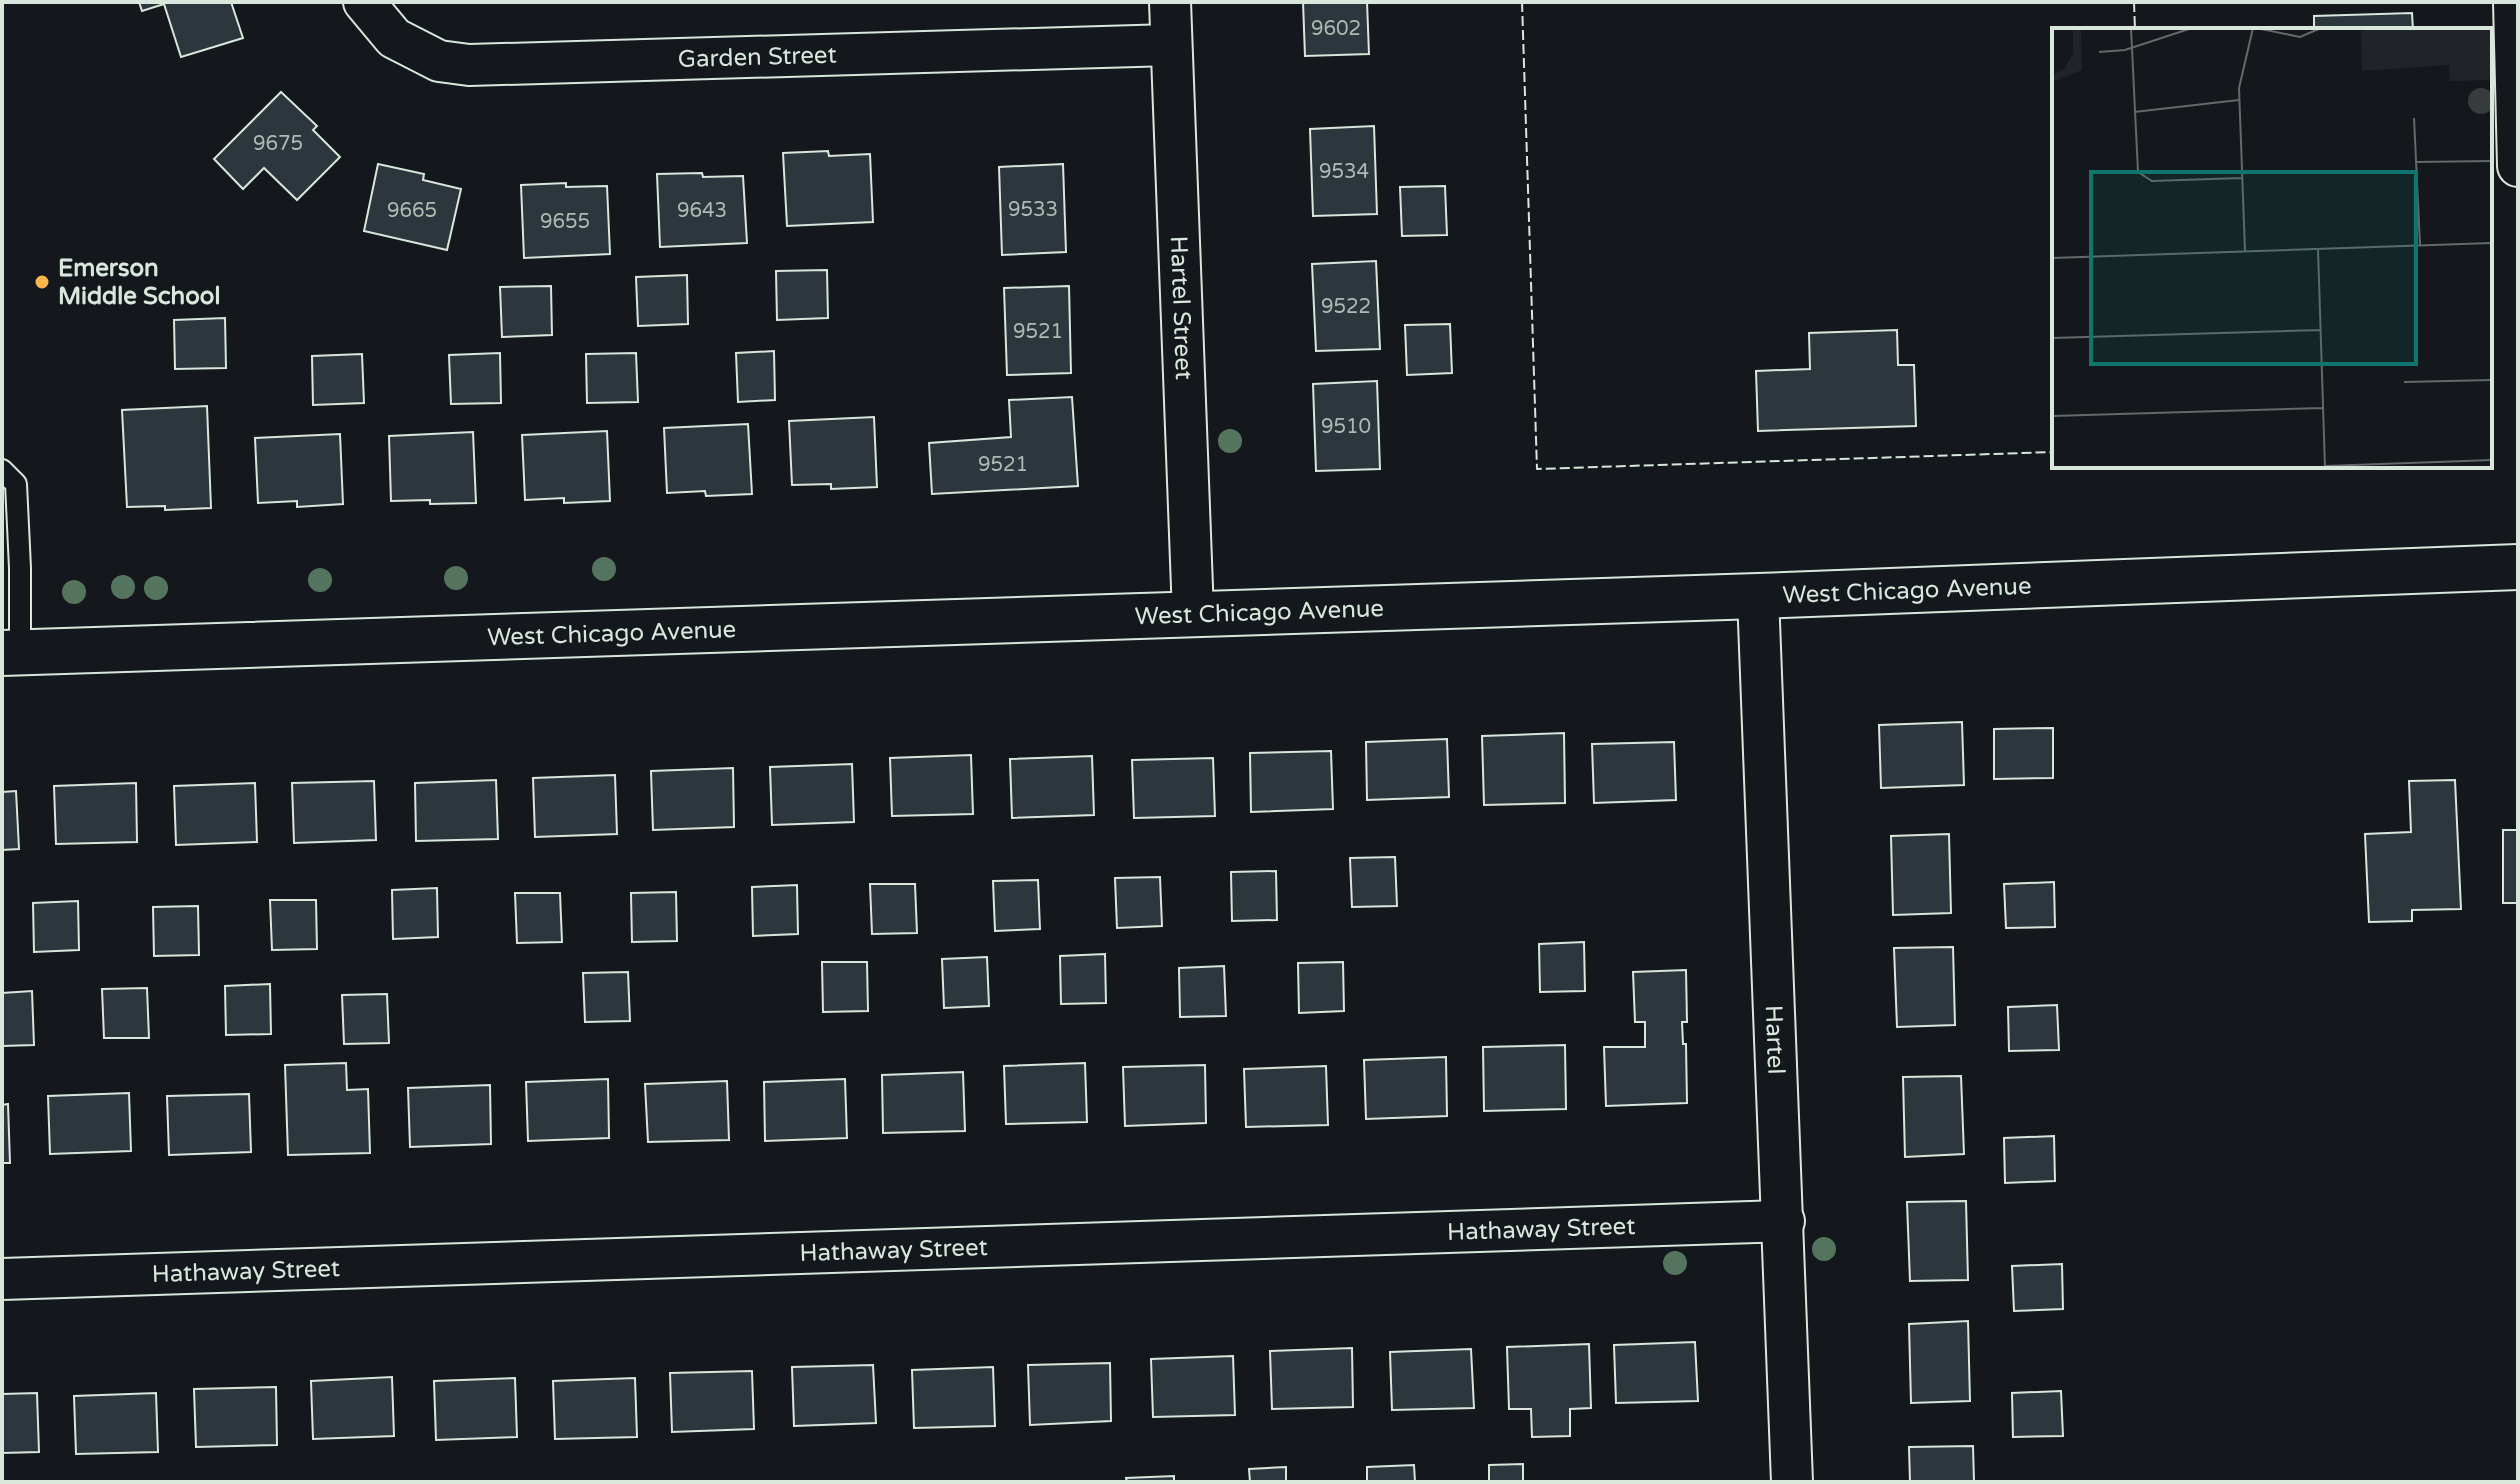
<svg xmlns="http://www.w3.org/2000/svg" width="2520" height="1484" viewBox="0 0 2520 1484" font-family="'Varela Round',sans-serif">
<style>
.building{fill:#2c363c;stroke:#d8e6dc;stroke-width:2}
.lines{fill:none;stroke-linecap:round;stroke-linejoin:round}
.service-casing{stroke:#d8e6dc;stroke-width:24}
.minor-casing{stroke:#d8e6dc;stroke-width:44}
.tertiary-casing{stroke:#d8e6dc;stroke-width:48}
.service{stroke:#14181c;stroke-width:20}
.minor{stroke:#14181c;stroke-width:40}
.tertiary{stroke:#14181c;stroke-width:44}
.fence{stroke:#d8e6dc;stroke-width:2;stroke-dasharray:10 4;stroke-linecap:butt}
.tree{fill:#55745f}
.poi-dot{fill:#ffb74d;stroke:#14181c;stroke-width:3}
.labels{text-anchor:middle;stroke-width:6;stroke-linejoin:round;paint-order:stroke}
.number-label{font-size:20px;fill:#adbab4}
.street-label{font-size:24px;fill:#d8e6dc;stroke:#14181c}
.poi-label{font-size:24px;font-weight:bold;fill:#d8e6dc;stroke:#14181c;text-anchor:start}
.inset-road{fill:none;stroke:#626a69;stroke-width:2}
.view{fill:#0f766e;fill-opacity:0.15;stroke:#0f766e;stroke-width:4}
.inset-edge{fill:none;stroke:#d8e6dc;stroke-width:4}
</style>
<rect width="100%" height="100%" fill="#14181c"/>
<g class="building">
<polygon points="139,2 231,2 243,38 181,57 164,4 142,11"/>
<polygon points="1303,2 1367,2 1369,54 1305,56"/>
<polygon points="2412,13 2413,30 2314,30 2314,16"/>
<polygon points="281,92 317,126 313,130 340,157 297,200 264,168 243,189 214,159"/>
<polygon points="1374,126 1377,214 1313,216 1310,129"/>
<polygon points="828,151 829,156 870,154 873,222 787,226 783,153"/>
<polygon points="378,164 424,174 423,180 461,189 447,250 364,231"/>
<polygon points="1063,164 1066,252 1002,255 999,167"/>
<polygon points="702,173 703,177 743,176 747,243 660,247 657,174"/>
<polygon points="566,183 566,187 607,186 610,254 524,258 521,185"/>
<polygon points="1445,186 1447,235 1402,236 1400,187"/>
<polygon points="1376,261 1380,349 1316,351 1312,264"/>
<polygon points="827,270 828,318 777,320 776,271"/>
<polygon points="687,275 688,324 638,326 636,277"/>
<polygon points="551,286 552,335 502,337 500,287"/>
<polygon points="1069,286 1071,373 1007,375 1004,288"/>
<polygon points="225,318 226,368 175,369 174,320"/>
<polygon points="1450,324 1452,373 1407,375 1405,325"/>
<polygon points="1897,330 1898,365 1914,365 1916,426 1758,431 1756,371 1810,369 1809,333"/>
<polygon points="774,351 775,400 738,402 736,353"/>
<polygon points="500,353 501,403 451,404 449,355"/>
<polygon points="636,353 638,402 587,403 586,354"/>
<polygon points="362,354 364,403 313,405 312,356"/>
<polygon points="1377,381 1380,469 1316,471 1313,384"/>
<polygon points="1072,397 1078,486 932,494 929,443 1011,437 1009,400"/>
<polygon points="207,406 211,508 165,510 165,506 127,507 122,410"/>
<polygon points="874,417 877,487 831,489 831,484 792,485 789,421"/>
<polygon points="748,424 752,494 706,496 705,491 667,493 664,428"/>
<polygon points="607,431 610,501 564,503 564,498 525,500 522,435"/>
<polygon points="473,432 476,503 430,504 430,500 391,501 389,436"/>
<polygon points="340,434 343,504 297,507 297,501 258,503 255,438"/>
<polygon points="1962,722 1964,785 1881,788 1879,725"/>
<polygon points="2053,728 2053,778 1994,779 1994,729"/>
<polygon points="1564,733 1565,803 1484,805 1482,736"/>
<polygon points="1447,739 1449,797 1367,800 1366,742"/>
<polygon points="1674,742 1676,800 1594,803 1592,744"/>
<polygon points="1331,751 1333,809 1251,812 1250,753"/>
<polygon points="971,755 973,814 892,816 890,758"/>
<polygon points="1092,756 1094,815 1012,818 1010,759"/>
<polygon points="1213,758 1215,816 1134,818 1132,760"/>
<polygon points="852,764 854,822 772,825 770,767"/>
<polygon points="733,768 734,827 653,830 651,771"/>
<polygon points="615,775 617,834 535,837 533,778"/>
<polygon points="496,780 498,839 416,841 415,783"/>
<polygon points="2455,780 2461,909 2412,910 2412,921 2369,922 2365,834 2411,832 2409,781"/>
<polygon points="374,781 376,840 294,843 292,783"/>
<polygon points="136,783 137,842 56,844 54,786"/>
<polygon points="255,783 257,842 176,845 174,786"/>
<polygon points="16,791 19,849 2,850 2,792"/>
<rect x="2503" y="830" width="15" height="73"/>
<polygon points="1949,834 1951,913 1893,915 1891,836"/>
<polygon points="1395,857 1397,906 1352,907 1350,858"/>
<polygon points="1276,871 1277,920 1232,921 1231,872"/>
<polygon points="1160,877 1162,926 1117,928 1115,878"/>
<polygon points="1038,880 1040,929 995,931 993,881"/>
<polygon points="2054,882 2055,927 2006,928 2004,884"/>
<polygon points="870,884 915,884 917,933 872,934"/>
<polygon points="797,885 798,934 753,936 752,887"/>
<polygon points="437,888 438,937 393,939 392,890"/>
<polygon points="676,892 677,941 632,942 631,893"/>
<polygon points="515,893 560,893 562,942 517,943"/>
<polygon points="270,900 316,900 317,949 272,950"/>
<polygon points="78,901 79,950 34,952 33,903"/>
<polygon points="198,906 199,955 154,956 153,907"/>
<polygon points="1584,942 1585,991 1540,992 1539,944"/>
<polygon points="1953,947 1955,1025 1897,1027 1894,948"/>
<polygon points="1105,954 1106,1003 1061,1004 1060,956"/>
<polygon points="987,957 989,1006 944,1008 942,959"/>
<polygon points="822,962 867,962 868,1011 823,1012"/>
<polygon points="1343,962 1344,1011 1299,1013 1298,963"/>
<polygon points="1224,966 1226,1016 1180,1017 1179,968"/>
<polygon points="1686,970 1687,1022 1682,1022 1683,1044 1686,1044 1687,1103 1606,1106 1604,1047 1645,1047 1645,1022 1635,1022 1633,972"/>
<polygon points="628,972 630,1021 585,1022 583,973"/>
<polygon points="270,984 271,1034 226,1035 225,986"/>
<polygon points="147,988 149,1038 104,1038 102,989"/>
<polygon points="32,991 34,1045 2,1046 2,993"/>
<polygon points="387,994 389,1043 344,1044 342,995"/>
<polygon points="2057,1005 2059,1050 2009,1051 2008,1007"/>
<polygon points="1565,1045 1566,1109 1484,1111 1483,1047"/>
<polygon points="1446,1057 1447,1116 1366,1119 1364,1060"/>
<polygon points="346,1063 347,1090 368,1089 370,1153 288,1155 285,1065"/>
<polygon points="1085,1063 1087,1122 1006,1124 1004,1066"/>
<polygon points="1205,1065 1206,1123 1125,1126 1123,1067"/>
<polygon points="1326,1066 1328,1125 1246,1127 1244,1069"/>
<polygon points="963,1072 965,1131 883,1133 882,1075"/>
<polygon points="1961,1076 1964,1154 1905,1157 1903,1077"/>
<polygon points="608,1079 609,1138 528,1141 526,1082"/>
<polygon points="845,1079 847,1138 765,1141 764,1082"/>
<polygon points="727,1081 729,1140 648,1142 645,1084"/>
<polygon points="490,1085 491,1144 410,1147 408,1088"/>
<polygon points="129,1093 131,1151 50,1154 48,1096"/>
<polygon points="249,1094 251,1152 169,1155 167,1096"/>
<polygon points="8,1104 10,1163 2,1163 2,1105"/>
<polygon points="2054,1136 2055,1181 2005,1183 2004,1138"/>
<polygon points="1966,1201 1968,1280 1910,1281 1907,1202"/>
<polygon points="2062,1264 2063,1309 2014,1311 2012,1266"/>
<polygon points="1968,1321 1970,1401 1911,1403 1909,1324"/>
<polygon points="1695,1342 1698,1401 1616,1403 1614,1345"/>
<polygon points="1589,1344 1591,1408 1570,1409 1570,1436 1532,1437 1531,1409 1509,1409 1507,1347"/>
<polygon points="1352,1348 1353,1407 1272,1409 1270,1351"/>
<polygon points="1471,1349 1474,1408 1392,1410 1390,1352"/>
<polygon points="1233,1356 1235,1415 1153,1417 1151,1359"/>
<polygon points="1110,1363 1111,1421 1030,1425 1028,1365"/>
<polygon points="873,1365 876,1423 794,1426 792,1367"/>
<polygon points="993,1367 995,1426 914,1428 912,1370"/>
<polygon points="752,1371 754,1429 672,1432 670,1373"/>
<polygon points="392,1377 394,1436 313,1439 311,1381"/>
<polygon points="515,1378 517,1437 436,1440 434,1381"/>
<polygon points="635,1378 637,1437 555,1439 553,1381"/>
<polygon points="276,1387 277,1445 196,1447 194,1389"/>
<polygon points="2061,1391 2063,1436 2013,1437 2012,1393"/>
<polygon points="37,1393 39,1452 2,1453 2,1394"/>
<polygon points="156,1393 158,1452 76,1454 74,1396"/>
<polygon points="1973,1446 1974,1482 1910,1482 1909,1447"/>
<polygon points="1523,1464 1523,1482 1489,1482 1489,1465"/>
<polygon points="1414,1465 1415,1482 1367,1482 1367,1467"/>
<polygon points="1286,1467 1286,1482 1250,1482 1249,1469"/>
<polygon points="1174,1476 1174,1482 1127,1482 1126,1478"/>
</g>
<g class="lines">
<g class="service-casing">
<polyline id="service" points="2,470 16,484 20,568 20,653"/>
</g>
<g class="minor-casing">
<g id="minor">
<path id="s1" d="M364,2L394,38L439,61L469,65L1171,45"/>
<path id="s2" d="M1170,2L1193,614"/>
<polyline points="2514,2 2518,166"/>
<path id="s3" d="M1758,596L1792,1482"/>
<path id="s4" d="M2,1279L1784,1221"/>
</g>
</g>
<g class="tertiary-casing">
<g id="tertiary">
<path id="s5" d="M2,653L1758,596L2518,567"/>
</g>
</g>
<use href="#service" class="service"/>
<use href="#minor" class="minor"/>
<use href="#tertiary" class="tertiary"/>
<g class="fence">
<polyline points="1522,2 1537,469 2054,452"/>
<polyline points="2134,2 2135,30"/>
</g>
</g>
<g class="tree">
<circle cx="1230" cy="441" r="12"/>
<circle cx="604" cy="569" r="12"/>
<circle cx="456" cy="578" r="12"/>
<circle cx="320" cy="580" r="12"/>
<circle cx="123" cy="587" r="12"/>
<circle cx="156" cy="588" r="12"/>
<circle cx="74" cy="592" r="12"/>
<circle cx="1824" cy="1249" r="12"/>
<circle cx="1675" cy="1263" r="12"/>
</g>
<circle class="poi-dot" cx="42" cy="282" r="8"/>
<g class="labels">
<g class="number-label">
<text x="1336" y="35">9602</text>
<text x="278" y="150">9675</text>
<text x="1344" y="178">9534</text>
<text x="1033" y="216">9533</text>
<text x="412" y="217">9665</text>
<text x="702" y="217">9643</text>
<text x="565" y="228">9655</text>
<text x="1346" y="313">9522</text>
<text x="1038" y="338">9521</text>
<text x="1346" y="433">9510</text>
<text x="1003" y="471">9521</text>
</g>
<g class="street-label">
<text dy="8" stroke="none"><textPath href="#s1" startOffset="416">Garden Street</textPath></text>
<text dy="8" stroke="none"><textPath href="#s2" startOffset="306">Hartel Street</textPath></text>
<text dy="8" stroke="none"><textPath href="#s5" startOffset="1906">West Chicago Avenue</textPath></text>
<text dy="8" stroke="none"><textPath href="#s5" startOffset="1258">West Chicago Avenue</textPath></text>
<text dy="8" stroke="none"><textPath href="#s5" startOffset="610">West Chicago Avenue</textPath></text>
<text dy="8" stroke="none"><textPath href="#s3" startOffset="444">Hartel</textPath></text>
<text dy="8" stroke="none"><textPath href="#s4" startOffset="1540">Hathaway Street</textPath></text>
<text dy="8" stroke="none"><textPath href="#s4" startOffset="892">Hathaway Street</textPath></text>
<text dy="8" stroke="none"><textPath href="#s4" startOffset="244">Hathaway Street</textPath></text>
</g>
<g class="poi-label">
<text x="58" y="276">Emerson<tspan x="58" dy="28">Middle School</tspan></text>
</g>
</g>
<g transform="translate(2052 28)">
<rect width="440" height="440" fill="#14181c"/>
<path d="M21,0H29L30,42L0,54V47L12,41L21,26ZM309,0H440V52L398,53L397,37L310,43Z" fill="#202428"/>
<path d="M416 73a13 13 0 1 1 26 0a13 13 0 1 1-26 0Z" fill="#363b3e"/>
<path class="inset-road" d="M79,0L86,144L100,153L190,150M204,0L248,9L269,0M47,24L73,22L140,0M82,84L187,72M362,90L368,217M363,134L440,133M266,221L273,440M193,223L187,60L201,0M0,230L440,215M0,310L269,302M352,354L440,352M0,388L271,380M273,438L440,432"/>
<path class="view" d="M39,144H364V336H39Z"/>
<rect width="440" height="440" class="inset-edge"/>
</g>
<rect width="2520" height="1484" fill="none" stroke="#d8e6dc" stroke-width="8"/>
</svg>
